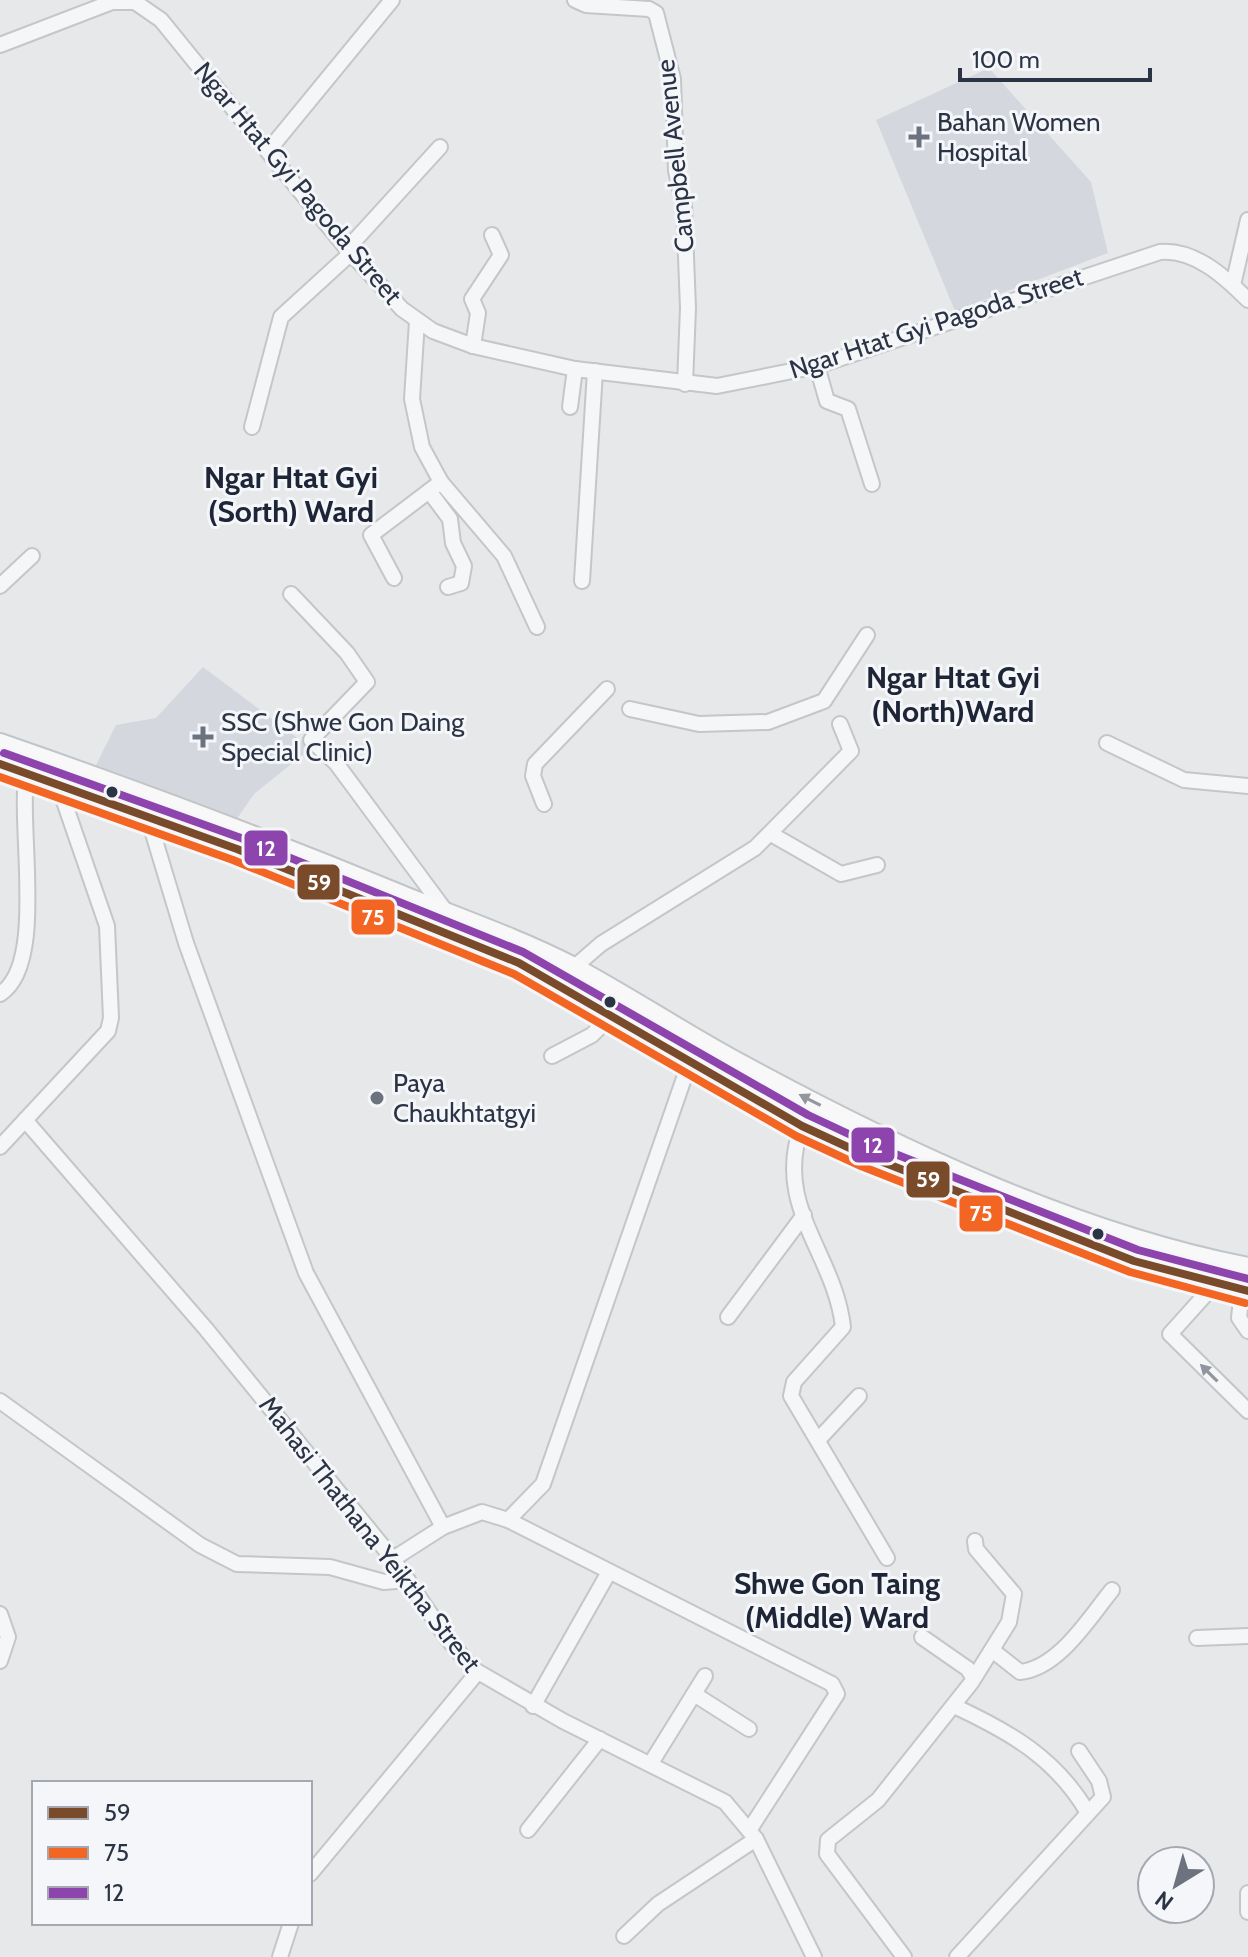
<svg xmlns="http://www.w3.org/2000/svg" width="1248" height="1957" viewBox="0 0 1248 1957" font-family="Cabin,sans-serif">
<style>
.built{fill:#d4d7dd}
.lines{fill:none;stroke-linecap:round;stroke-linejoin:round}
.minor-casing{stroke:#c4c6c8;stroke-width:18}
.major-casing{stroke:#c2c5c8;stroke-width:22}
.minor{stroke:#f5f6f7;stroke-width:14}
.major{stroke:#f8f8f8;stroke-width:18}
.bus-1-casing{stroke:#f4f6f9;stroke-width:14}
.bus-2-casing{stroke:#f4f6f9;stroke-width:14}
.bus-3-casing{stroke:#f4f6f9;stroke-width:14}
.bus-1{stroke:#7a4b2a;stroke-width:8}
.bus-2{stroke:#f26522;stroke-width:8}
.bus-3{stroke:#8e44ad;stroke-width:8}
.oneway{fill:#92969e}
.oneway2{fill:#90959e}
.poi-dot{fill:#6c737f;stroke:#f4f6f9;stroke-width:3}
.bus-dot{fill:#2b3445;stroke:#f4f6f9;stroke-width:3}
.labels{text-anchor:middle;stroke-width:6;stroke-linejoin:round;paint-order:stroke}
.poi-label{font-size:26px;fill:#2b3445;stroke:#f4f6f9;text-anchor:start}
.street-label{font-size:26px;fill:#2b3445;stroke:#f4f6f9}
.quarter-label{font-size:30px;font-weight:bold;fill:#1d2536;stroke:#f4f6f9}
.line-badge{stroke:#f4f6f9;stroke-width:3}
.badge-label{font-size:22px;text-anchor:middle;font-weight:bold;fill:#fff}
</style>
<rect width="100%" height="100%" fill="#e6e8ea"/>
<g class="built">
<polygon points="989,68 1091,182 1108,253 955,311 876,120"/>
<polygon points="203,667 311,748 254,794 234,823 94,769 116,725 156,718"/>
</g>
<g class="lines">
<g class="minor-casing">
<g id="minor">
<polyline points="575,0 586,5 649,9 656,13 673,79 676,171 684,206 688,308 685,384"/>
<path d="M0,45L112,2H135L161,20L347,249L402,309L433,331L473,346L575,369L717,386L817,366L1160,252C1195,249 1225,277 1248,300"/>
<polyline points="268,151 392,0"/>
<polyline points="347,249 440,147"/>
<polyline points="1233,285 1248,220"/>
<polyline points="417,321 412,399 422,447 441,482 504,556 537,627"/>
<polyline points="473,346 478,313 472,299 501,255 492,235"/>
<polyline points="817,366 827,401 848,409 872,484"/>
<polyline points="570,407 575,369"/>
<polyline points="252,427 281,317 351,253"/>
<polyline points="429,491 450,519 453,543 464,566 461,583 448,587"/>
<polyline points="394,578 371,535 441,482"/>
<polyline points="582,581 595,371"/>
<polyline points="0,586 32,556"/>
<polyline points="291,594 347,653 367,682 311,740 336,763 447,913"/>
<polyline points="630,709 699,724 768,722 824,701 867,635"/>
<polyline points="1107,743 1184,780 1248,786"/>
<polyline points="544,804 533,776 535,764 607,689"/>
<polyline points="148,817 186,943 306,1273 443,1527"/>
<polyline points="771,834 841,874 877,865"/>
<polyline points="556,983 601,944 755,848 851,751 840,724"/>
<path d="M0,994C49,964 15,817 28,766"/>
<polyline points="552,1056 592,1035 613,1014"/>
<polyline points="25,1120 206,1329 393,1559 446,1637 473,1669 563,1721 725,1802 756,1839 814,1957"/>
<path d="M802,1126C772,1205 835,1254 843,1327L794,1382L791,1396L887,1558"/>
<polyline points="0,1147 108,1031 111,1018 107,926 58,784"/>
<polyline points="1215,1284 1170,1334 1248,1411"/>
<polyline points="1242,1290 1239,1318 1248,1331"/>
<polyline points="728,1317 804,1215"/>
<polyline points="0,1401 200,1545 237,1564 330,1567 384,1582 408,1580"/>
<polyline points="819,1439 859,1396"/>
<polyline points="508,1520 543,1484 690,1061"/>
<polyline points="393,1559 443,1527 482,1512 508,1520 832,1684 837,1694 750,1829"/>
<polyline points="0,1614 8,1637 0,1661"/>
<polyline points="922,1637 968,1669 972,1676"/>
<polyline points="1197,1638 1248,1636"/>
<path d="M992,1650L1020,1672C1059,1668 1089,1618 1112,1590"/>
<polyline points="694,1694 749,1729"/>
<polyline points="533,1706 609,1572"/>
<path d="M954,1706C1010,1732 1056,1758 1088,1813"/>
<polyline points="651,1763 705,1676"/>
<polyline points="528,1830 600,1739"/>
<polyline points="310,1874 477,1673"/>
<polyline points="1248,1893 1248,1912"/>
<polyline points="624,1936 658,1904 756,1839"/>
<polyline points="280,1957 291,1923"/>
<polyline points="904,1957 827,1854 828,1840 878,1800 971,1683 1009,1622 1014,1594 976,1549 975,1541"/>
<polyline points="957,1957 1103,1797 1099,1781 1079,1751"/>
</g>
</g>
<g class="major-casing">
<g id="major">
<path d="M0,743C136,790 269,840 402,895C459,918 517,938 572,966C630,997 685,1034 743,1065C896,1148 1077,1234 1248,1267"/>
<polyline points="0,764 237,849 519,963 613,1014 802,1126 865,1155 1134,1261 1248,1291"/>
</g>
</g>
<use href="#minor" class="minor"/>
<use href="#major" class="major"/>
<g class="bus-1-casing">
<polyline id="bus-1" points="0,764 237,849 519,963 802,1126 865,1155 1134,1261 1248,1291"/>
</g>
<g class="bus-2-casing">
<polyline id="bus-2" points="0,777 233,860 514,974 796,1136 861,1166 1130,1272 1245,1303"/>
</g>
<g class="bus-3-casing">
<polyline id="bus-3" points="4,753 241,838 523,952 808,1115 870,1144 1138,1250 1248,1279"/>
</g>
<use href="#bus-1" class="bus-1"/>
<use href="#bus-2" class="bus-2"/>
<use href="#bus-3" class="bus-3"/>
</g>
<defs><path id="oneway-solid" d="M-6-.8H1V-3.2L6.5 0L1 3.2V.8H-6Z" transform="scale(2)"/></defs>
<use class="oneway" href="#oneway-solid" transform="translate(810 1100) rotate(-153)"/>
<use class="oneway2" href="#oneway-solid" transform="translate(1209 1373) rotate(-135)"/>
<g class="poi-dot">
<path d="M915 125h8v8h8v8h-8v8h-8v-8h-8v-8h8z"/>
<path d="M199 725h8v8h8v8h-8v8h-8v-8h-8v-8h8z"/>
<circle cx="377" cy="1098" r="8"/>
</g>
<g class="bus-dot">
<circle cx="112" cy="792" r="7"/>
<circle cx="610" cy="1002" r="7"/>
<circle cx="1098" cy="1234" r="7"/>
</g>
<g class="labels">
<g class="poi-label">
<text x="937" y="131">Bahan Women<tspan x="937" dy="30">Hospital</tspan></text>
<text x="221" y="731">SSC (Shwe Gon Daing<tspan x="221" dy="30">Special Clinic)</tspan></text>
<text x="393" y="1092">Paya<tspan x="393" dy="30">Chaukhtatgyi</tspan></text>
</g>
<g class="street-label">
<text transform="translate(675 156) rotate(-96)" y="9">Campbell Avenue</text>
<text transform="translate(298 183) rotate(50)" y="9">Ngar Htat Gyi Pagoda Street</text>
<text transform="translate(936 323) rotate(-18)" y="9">Ngar Htat Gyi Pagoda Street</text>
<text transform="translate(370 1534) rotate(52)" y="9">Mahasi Thathana Yeiktha Street</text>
</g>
<g class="quarter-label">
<text x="291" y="488">Ngar Htat Gyi<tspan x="291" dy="34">(Sorth) Ward</tspan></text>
<text x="953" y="688">Ngar Htat Gyi<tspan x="953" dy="34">(North)Ward</tspan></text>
<text x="837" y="1594">Shwe Gon Taing<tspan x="837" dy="34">(Middle) Ward</tspan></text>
</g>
</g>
<g class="line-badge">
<rect x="243" y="829" width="46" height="38" rx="8" fill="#8e44ad"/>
<rect x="296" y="863" width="45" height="38" rx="8" fill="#7a4b2a"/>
<rect x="350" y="898" width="46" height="38" rx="8" fill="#f26522"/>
<rect x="850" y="1126" width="46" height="38" rx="8" fill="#8e44ad"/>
<rect x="905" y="1160" width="46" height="39" rx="8" fill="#7a4b2a"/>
<rect x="958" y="1194" width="46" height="39" rx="8" fill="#f26522"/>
</g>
<g class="badge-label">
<text x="266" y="856">12</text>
<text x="319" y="890">59</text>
<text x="373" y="925">75</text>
<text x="873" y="1153">12</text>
<text x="928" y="1187">59</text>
<text x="981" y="1221">75</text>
</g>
<rect x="32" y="1781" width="280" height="144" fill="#f4f6f9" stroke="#a4a8b1" stroke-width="2"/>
<rect x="48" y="1807" width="40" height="12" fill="#7a4b2a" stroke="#a4a8b1" stroke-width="2"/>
<text x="104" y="1821" font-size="24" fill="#2b3445">59</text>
<rect x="48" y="1847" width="40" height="12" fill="#f26522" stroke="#a4a8b1" stroke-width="2"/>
<text x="104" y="1861" font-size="24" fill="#2b3445">75</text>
<rect x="48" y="1887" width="40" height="12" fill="#8e44ad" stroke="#a4a8b1" stroke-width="2"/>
<text x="104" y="1901" font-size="24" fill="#2b3445">12</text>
<g transform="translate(1176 1885) rotate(217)"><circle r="38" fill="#f4f6f9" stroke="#a4a8b1" stroke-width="2"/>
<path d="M0-6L14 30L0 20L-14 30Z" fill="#6c737f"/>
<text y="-12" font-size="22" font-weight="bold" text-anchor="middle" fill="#2b3445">N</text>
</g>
<path d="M960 68v12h190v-12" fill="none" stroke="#2b3445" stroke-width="4"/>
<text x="972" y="68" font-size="24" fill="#2b3445" stroke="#f4f6f9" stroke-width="6" paint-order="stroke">100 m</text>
</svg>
